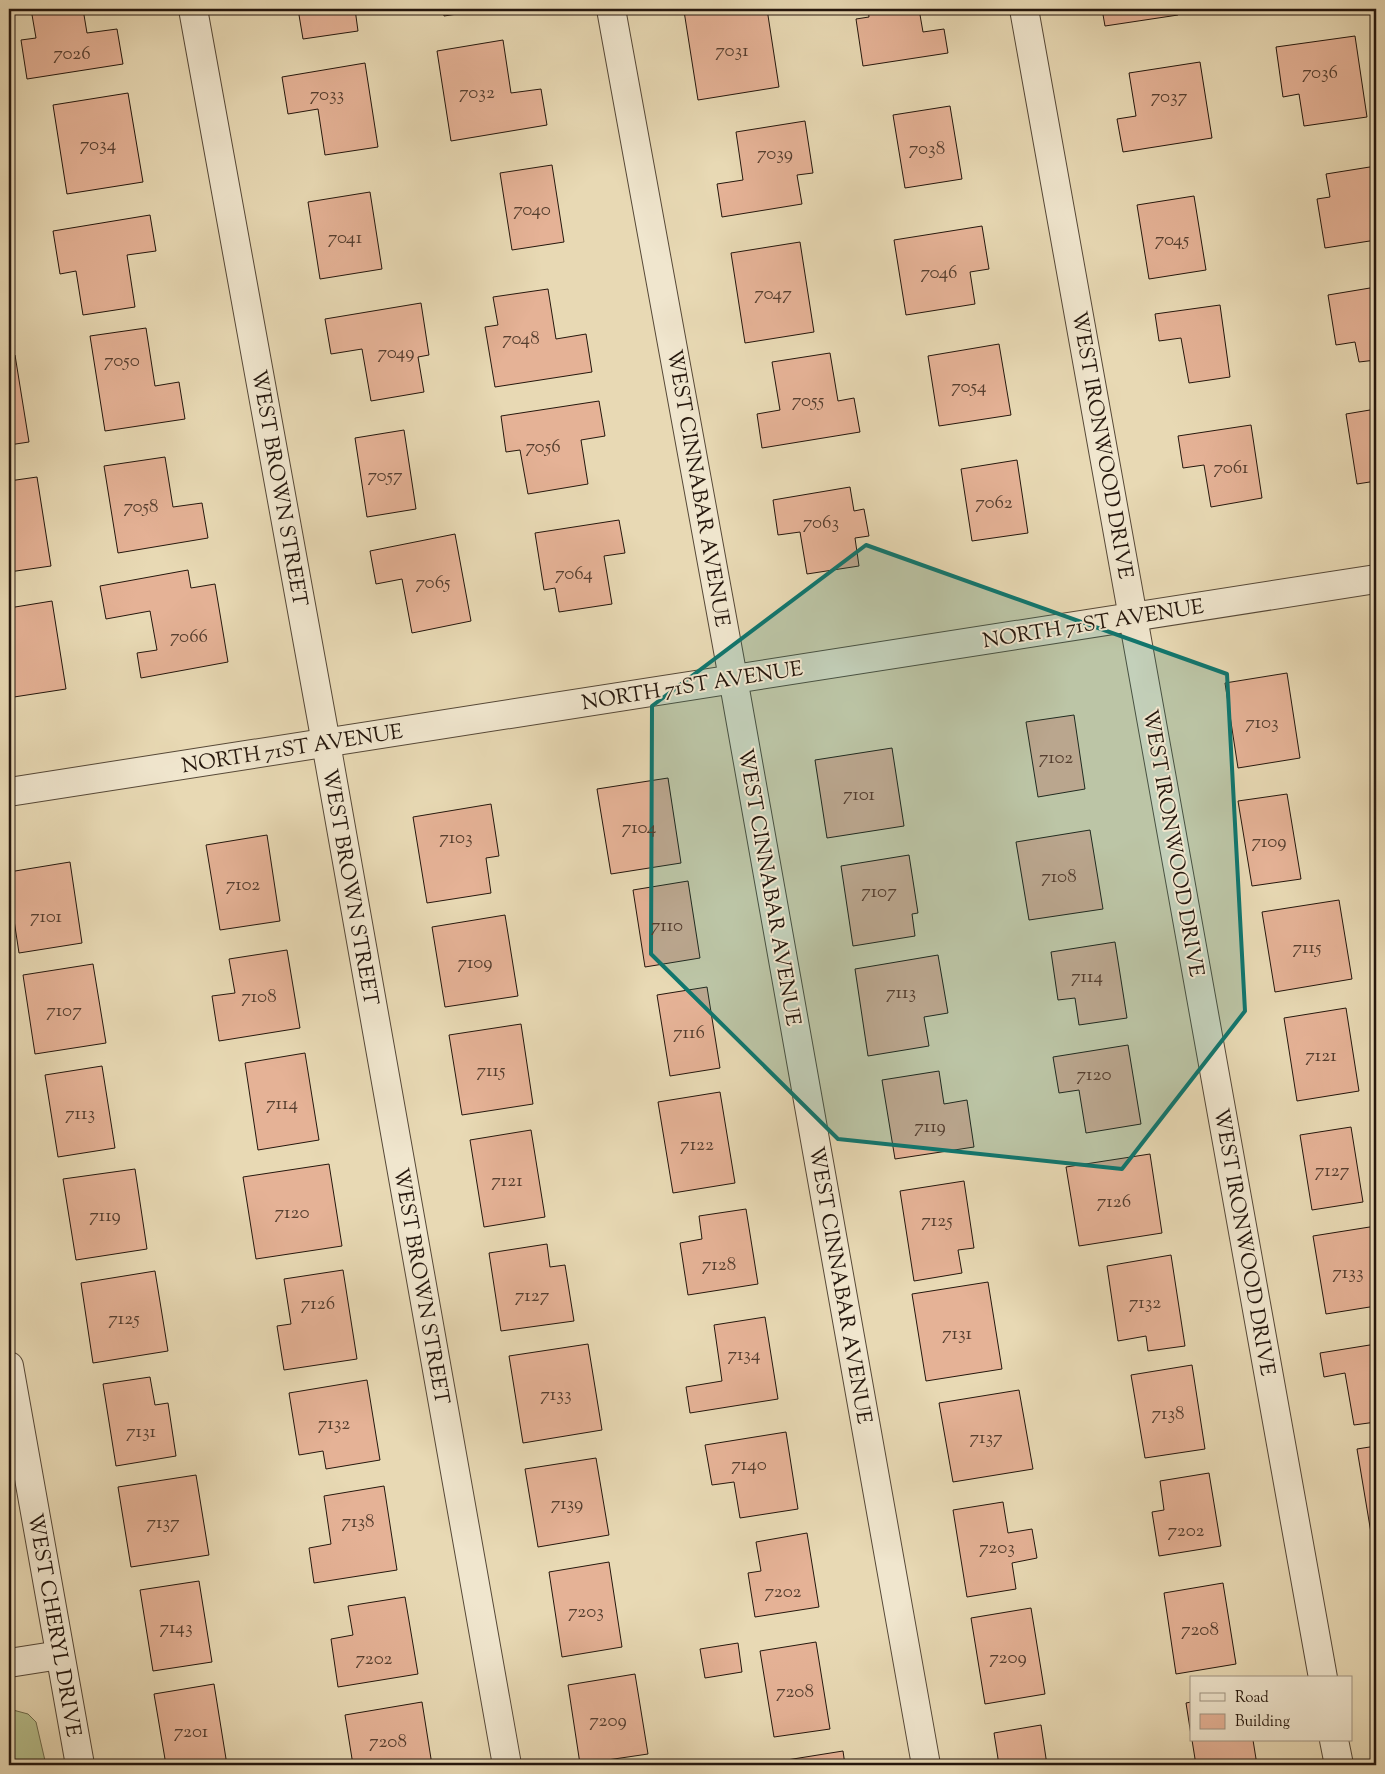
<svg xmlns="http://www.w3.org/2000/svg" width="1385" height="1774" viewBox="0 0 1385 1774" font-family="'Sorts Mill Goudy',serif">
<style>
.green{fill:#b7bf8c;stroke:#6e6b4c}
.building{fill:#e5b296;stroke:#25170d}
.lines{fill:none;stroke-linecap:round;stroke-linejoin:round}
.minor-casing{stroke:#564837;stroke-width:30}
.tertiary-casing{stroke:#564837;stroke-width:30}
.minor{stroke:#f0e6ce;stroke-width:28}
.tertiary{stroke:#f0e6ce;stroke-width:28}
.marked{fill:#0f766e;fill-opacity:0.2;stroke:#0f766e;stroke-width:4;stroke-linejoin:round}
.labels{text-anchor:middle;stroke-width:4;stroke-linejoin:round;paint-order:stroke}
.number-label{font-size:19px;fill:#553e2f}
.street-label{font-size:21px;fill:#25170d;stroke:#f0e6ce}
</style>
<rect width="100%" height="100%" fill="#e8d9b4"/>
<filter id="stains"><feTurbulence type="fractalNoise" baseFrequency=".004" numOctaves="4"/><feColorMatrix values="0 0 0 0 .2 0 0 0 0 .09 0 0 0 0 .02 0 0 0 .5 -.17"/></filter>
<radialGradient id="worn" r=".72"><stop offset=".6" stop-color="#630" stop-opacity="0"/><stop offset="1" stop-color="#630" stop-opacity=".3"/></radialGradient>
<polygon class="green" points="13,1710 28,1714 36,1722 46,1765 9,1765 9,1711"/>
<g class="building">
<polygon points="31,9 83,9 87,33 117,29 123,64 27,79 21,40 36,38"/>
<polygon points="298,9 355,9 358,31 303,39"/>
<polygon points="443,9 490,9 444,16"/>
<polygon points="700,9 767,9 779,87 698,100 684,11"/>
<polygon points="868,9 919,9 923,32 944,29 948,53 863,66 856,19 869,17"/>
<polygon points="1102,9 1177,9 1178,15 1105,26"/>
<polygon points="1355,36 1367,117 1304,126 1299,94 1283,97 1276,47"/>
<polygon points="503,40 511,93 541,89 547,125 451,141 437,51"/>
<polygon points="1200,62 1212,138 1123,152 1117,119 1136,116 1129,73"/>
<polygon points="365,63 378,147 325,155 318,109 288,114 282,77"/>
<polygon points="128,93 143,182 67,194 53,105"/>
<polygon points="950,106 962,179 905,188 893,115"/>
<polygon points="805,121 813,173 797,175 802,204 722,217 717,184 743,180 736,132"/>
<polygon points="552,165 564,242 512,250 500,173"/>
<polygon points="1376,166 1376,240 1325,248 1317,199 1330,197 1326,174"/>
<polygon points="370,192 382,269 320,279 308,202"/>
<polygon points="1194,196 1206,270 1149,279 1137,205"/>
<polygon points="150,215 156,251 127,255 135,307 83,315 76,271 60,274 53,231"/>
<polygon points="982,226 989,269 970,272 975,304 906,315 894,240"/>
<polygon points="800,242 814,332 745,343 731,253"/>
<polygon points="1376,287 1376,360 1359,362 1355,342 1336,345 1328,295"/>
<polygon points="548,289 556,339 586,334 592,372 495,387 485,327 498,325 493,297"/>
<polygon points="421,303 429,355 418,357 424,392 371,401 362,349 331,354 325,319"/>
<polygon points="1220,305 1230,377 1189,383 1181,338 1159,341 1155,314"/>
<polygon points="146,328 155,386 179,382 185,419 105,431 90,336"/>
<polygon points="999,344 1011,415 939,426 928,356"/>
<polygon points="830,353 838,401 854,398 860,432 762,448 757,414 780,410 772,362"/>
<polygon points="15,355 29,442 9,445 9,356"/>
<polygon points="599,401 605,436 581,440 588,484 528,494 520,450 506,452 501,416"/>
<polygon points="1376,409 1376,481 1357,484 1346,414"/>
<polygon points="1251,425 1262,498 1211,507 1204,465 1183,468 1178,436"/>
<polygon points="404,430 416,509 367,517 355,438"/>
<polygon points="165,457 173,507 202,503 208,538 118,553 104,466"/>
<polygon points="1017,460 1028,533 972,541 961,469"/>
<polygon points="37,477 51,566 9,572 9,481"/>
<polygon points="850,487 854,511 864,509 869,536 855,538 859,566 807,574 800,532 778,535 773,500"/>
<polygon points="619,520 625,553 604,556 612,604 559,612 555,588 544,590 535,533"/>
<polygon points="455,534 471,621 412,633 402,579 376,584 370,551"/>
<polygon points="188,570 191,588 215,584 228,662 141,678 137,653 157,650 150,611 106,619 100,586"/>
<polygon points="52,601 66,689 14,697 9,664 9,608"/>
<polygon points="1287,673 1300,758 1238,768 1225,683"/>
<polygon points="1074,715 1085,789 1038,797 1026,722"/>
<polygon points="892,748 904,826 827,838 815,760"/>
<polygon points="668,778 681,863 611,874 597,789"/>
<polygon points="1287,794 1301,879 1252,886 1238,801"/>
<polygon points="491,804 499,856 486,858 491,893 427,903 413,817"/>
<polygon points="1090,830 1103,909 1029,920 1016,842"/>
<polygon points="267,835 280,921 220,930 206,845"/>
<polygon points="909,855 918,913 912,914 915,936 853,946 841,866"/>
<polygon points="70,862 82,943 19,953 9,887 9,872"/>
<polygon points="688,881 700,958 645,967 633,890"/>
<polygon points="1339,900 1352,979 1275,992 1262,912"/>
<polygon points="505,915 518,996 445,1007 432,927"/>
<polygon points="1115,942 1127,1018 1079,1025 1075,998 1058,1000 1051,952"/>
<polygon points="287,950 300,1028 219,1041 212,996 235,993 229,959"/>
<polygon points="938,955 948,1013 924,1017 929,1046 868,1056 855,969"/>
<polygon points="93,964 106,1043 35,1054 23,975"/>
<polygon points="707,987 720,1068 670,1076 657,995"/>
<polygon points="1346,1008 1359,1091 1297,1101 1284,1018"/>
<polygon points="521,1024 533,1104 462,1115 449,1035"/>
<polygon points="1128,1045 1141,1124 1086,1133 1079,1090 1059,1093 1053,1057"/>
<polygon points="305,1053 319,1140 258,1150 245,1063"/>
<polygon points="102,1066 115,1148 58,1157 45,1075"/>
<polygon points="939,1071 944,1104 967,1100 974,1147 895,1159 882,1080"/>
<polygon points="720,1092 735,1183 673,1193 658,1102"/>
<polygon points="1351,1127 1363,1202 1312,1210 1300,1135"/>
<polygon points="531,1130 545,1217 484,1227 470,1140"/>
<polygon points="1150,1154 1162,1233 1079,1246 1066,1167"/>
<polygon points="329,1164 342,1246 256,1259 243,1177"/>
<polygon points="135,1169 147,1249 76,1260 63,1179"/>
<polygon points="964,1181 974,1248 958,1250 962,1273 914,1281 900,1191"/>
<polygon points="746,1209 758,1284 688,1295 680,1243 702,1239 699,1216"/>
<polygon points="1376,1226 1376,1306 1326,1314 1313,1236"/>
<polygon points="547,1244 550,1267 565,1265 574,1321 501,1331 489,1253"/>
<polygon points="1171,1255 1185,1346 1148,1351 1146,1336 1118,1341 1107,1266"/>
<polygon points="343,1270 357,1359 284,1370 277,1326 291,1324 284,1279"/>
<polygon points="155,1271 168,1351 93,1363 81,1283"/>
<polygon points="988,1282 1002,1369 926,1381 912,1294"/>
<polygon points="765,1317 778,1399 690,1413 686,1387 722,1381 714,1325"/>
<polygon points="588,1344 602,1430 523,1443 509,1356"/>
<polygon points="1376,1344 1376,1422 1354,1425 1345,1373 1324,1377 1320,1353"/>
<polygon points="1192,1365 1205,1449 1145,1458 1131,1375"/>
<polygon points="150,1377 155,1405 168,1403 176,1456 116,1466 103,1384"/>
<polygon points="367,1380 380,1460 326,1469 323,1451 299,1455 289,1393"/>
<polygon points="1019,1390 1033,1469 953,1482 939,1403"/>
<polygon points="786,1432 798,1509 740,1518 734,1482 712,1485 705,1445"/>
<polygon points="1376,1446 1376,1532 1371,1533 1357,1449"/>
<polygon points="596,1458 609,1535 538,1547 525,1469"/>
<polygon points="1209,1473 1221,1546 1159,1556 1152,1512 1164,1510 1160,1481"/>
<polygon points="196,1475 209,1555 131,1567 118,1487"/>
<polygon points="384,1486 397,1570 314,1583 309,1548 331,1544 324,1496"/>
<polygon points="1003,1502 1008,1533 1032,1529 1037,1558 1012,1563 1016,1589 967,1597 953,1510"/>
<polygon points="807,1533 819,1607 755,1617 748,1573 761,1571 756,1542"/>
<polygon points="609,1562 622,1647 562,1657 549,1572"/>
<polygon points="199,1581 212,1662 153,1671 140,1590"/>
<polygon points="1223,1583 1236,1664 1176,1674 1164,1593"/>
<polygon points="405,1597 418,1674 338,1687 331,1639 353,1635 348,1606"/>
<polygon points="1031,1608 1045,1694 985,1704 971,1618"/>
<polygon points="816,1642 830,1729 774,1737 760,1651"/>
<polygon points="738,1643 742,1672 705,1678 700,1649"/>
<polygon points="635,1674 648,1754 580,1764 568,1685"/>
<polygon points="214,1684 227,1765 166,1765 154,1694"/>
<polygon points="422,1702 432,1765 353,1765 345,1715"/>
<polygon points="1191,1702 1191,1735 1186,1703"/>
<polygon points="1041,1725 1047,1765 999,1765 994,1733"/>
<polygon points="1192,1740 1253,1740 1257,1765 1196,1765"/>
<polygon points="843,1751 845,1765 769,1765 768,1763"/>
</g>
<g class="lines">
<g class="minor-casing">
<g id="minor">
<polyline points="193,9 326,743 507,1765"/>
<polyline points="611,9 733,678 926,1765"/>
<polyline points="1024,9 1323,1678"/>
<polyline points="9,1366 80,1765"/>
<polyline points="9,1663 60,1655"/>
<polyline points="1334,1740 1339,1765"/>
</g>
</g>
<g class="tertiary-casing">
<polyline id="tertiary" points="9,792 1376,579"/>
</g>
<use href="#minor" class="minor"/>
<use href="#tertiary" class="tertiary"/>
</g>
<path class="marked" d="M866,545L1227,674L1245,1011L1122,1169L838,1139L651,954L652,706Z"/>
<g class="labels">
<g class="number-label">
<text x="732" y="56">7031</text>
<text x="72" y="59">7026</text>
<text x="1320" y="78">7036</text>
<text x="477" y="98">7032</text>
<text x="327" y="100">7033</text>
<text x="1169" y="102">7037</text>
<text x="98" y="150">7034</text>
<text x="927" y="154">7038</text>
<text x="775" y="159">7039</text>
<text x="532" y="215">7040</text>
<text x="345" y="243">7041</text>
<text x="1172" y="245">7045</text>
<text x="939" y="278">7046</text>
<text x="773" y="299">7047</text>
<text x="521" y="344">7048</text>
<text x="396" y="358">7049</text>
<text x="122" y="366">7050</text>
<text x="969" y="392">7054</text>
<text x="808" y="406">7055</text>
<text x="543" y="452">7056</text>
<text x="1231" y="473">7061</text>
<text x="385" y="481">7057</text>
<text x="994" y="508">7062</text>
<text x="141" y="512">7058</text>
<text x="821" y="528">7063</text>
<text x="574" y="579">7064</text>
<text x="433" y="588">7065</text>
<text x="189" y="642">7066</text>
<text x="1262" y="728">7103</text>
<text x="1056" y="763">7102</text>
<text x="859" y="800">7101</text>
<text x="639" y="833">7104</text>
<text x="456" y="843">7103</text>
<text x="1269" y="847">7109</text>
<text x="1059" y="882">7108</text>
<text x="243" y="890">7102</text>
<text x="879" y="897">7107</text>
<text x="46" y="922">7101</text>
<text x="667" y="931">7110</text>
<text x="1307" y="953">7115</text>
<text x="475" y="968">7109</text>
<text x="1087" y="982">7114</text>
<text x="901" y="998">7113</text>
<text x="259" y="1002">7108</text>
<text x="64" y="1016">7107</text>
<text x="689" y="1038">7116</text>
<text x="1321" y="1061">7121</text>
<text x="491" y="1076">7115</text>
<text x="1094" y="1080">7120</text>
<text x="282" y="1109">7114</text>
<text x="80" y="1119">7113</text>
<text x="930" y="1132">7119</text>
<text x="697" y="1150">7122</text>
<text x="1332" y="1176">7127</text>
<text x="507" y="1186">7121</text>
<text x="1114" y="1207">7126</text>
<text x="292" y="1218">7120</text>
<text x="105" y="1221">7119</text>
<text x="937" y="1226">7125</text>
<text x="719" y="1270">7128</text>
<text x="1348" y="1278">7133</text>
<text x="532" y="1301">7127</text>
<text x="1145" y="1308">7132</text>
<text x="318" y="1309">7126</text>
<text x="124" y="1324">7125</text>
<text x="957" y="1339">7131</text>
<text x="744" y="1360">7134</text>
<text x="556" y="1400">7133</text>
<text x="1168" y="1419">7138</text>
<text x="334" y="1429">7132</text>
<text x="141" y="1437">7131</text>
<text x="986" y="1443">7137</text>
<text x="749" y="1470">7140</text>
<text x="567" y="1509">7139</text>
<text x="358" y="1527">7138</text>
<text x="163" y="1528">7137</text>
<text x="1186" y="1536">7202</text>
<text x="997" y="1553">7203</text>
<text x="783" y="1597">7202</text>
<text x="586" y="1617">7203</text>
<text x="176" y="1633">7143</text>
<text x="1200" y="1635">7208</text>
<text x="1008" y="1663">7209</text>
<text x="374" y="1664">7202</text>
<text x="795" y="1697">7208</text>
<text x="608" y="1726">7209</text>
<text x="191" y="1737">7201</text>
<text x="388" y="1747">7208</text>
</g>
<g class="street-label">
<text transform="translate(1103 445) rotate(80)" y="7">WEST IRONWOOD DRIVE</text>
<text transform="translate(280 488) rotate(80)" y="7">WEST BROWN STREET</text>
<text transform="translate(699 488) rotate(80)" y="7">WEST CINNABAR AVENUE</text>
<text transform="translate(1093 623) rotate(-9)" y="7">NORTH 71ST AVENUE</text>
<text transform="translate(692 685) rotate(-9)" y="7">NORTH 71ST AVENUE</text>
<text transform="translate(292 748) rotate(-9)" y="7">NORTH 71ST AVENUE</text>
<text transform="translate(1174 843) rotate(80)" y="7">WEST IRONWOOD DRIVE</text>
<text transform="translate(351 887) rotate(80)" y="7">WEST BROWN STREET</text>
<text transform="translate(770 887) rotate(80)" y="7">WEST CINNABAR AVENUE</text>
<text transform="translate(1245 1242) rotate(80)" y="7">WEST IRONWOOD DRIVE</text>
<text transform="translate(841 1285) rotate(80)" y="7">WEST CINNABAR AVENUE</text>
<text transform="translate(422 1286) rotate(80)" y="7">WEST BROWN STREET</text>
<text transform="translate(55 1625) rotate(80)" y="7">WEST CHERYL DRIVE</text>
</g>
</g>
<rect width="1385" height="1774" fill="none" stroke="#e8d9b4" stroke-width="30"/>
<rect x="10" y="10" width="1365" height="1754" fill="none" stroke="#25170d" stroke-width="2.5"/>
<rect x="15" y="15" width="1355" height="1744" fill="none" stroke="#25170d"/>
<rect x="1190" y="1676" width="162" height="65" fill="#f0e6ce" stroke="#9f9381"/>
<rect x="1200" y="1693" width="25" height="8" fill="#f0e6ce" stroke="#9f9381"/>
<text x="1235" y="1702" font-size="15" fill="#25170d">Road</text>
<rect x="1200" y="1714" width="25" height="15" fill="#e5b296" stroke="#9f9381"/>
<text x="1235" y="1726" font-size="15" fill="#25170d">Building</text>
<rect width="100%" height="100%" filter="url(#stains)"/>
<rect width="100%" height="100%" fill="url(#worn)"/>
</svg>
